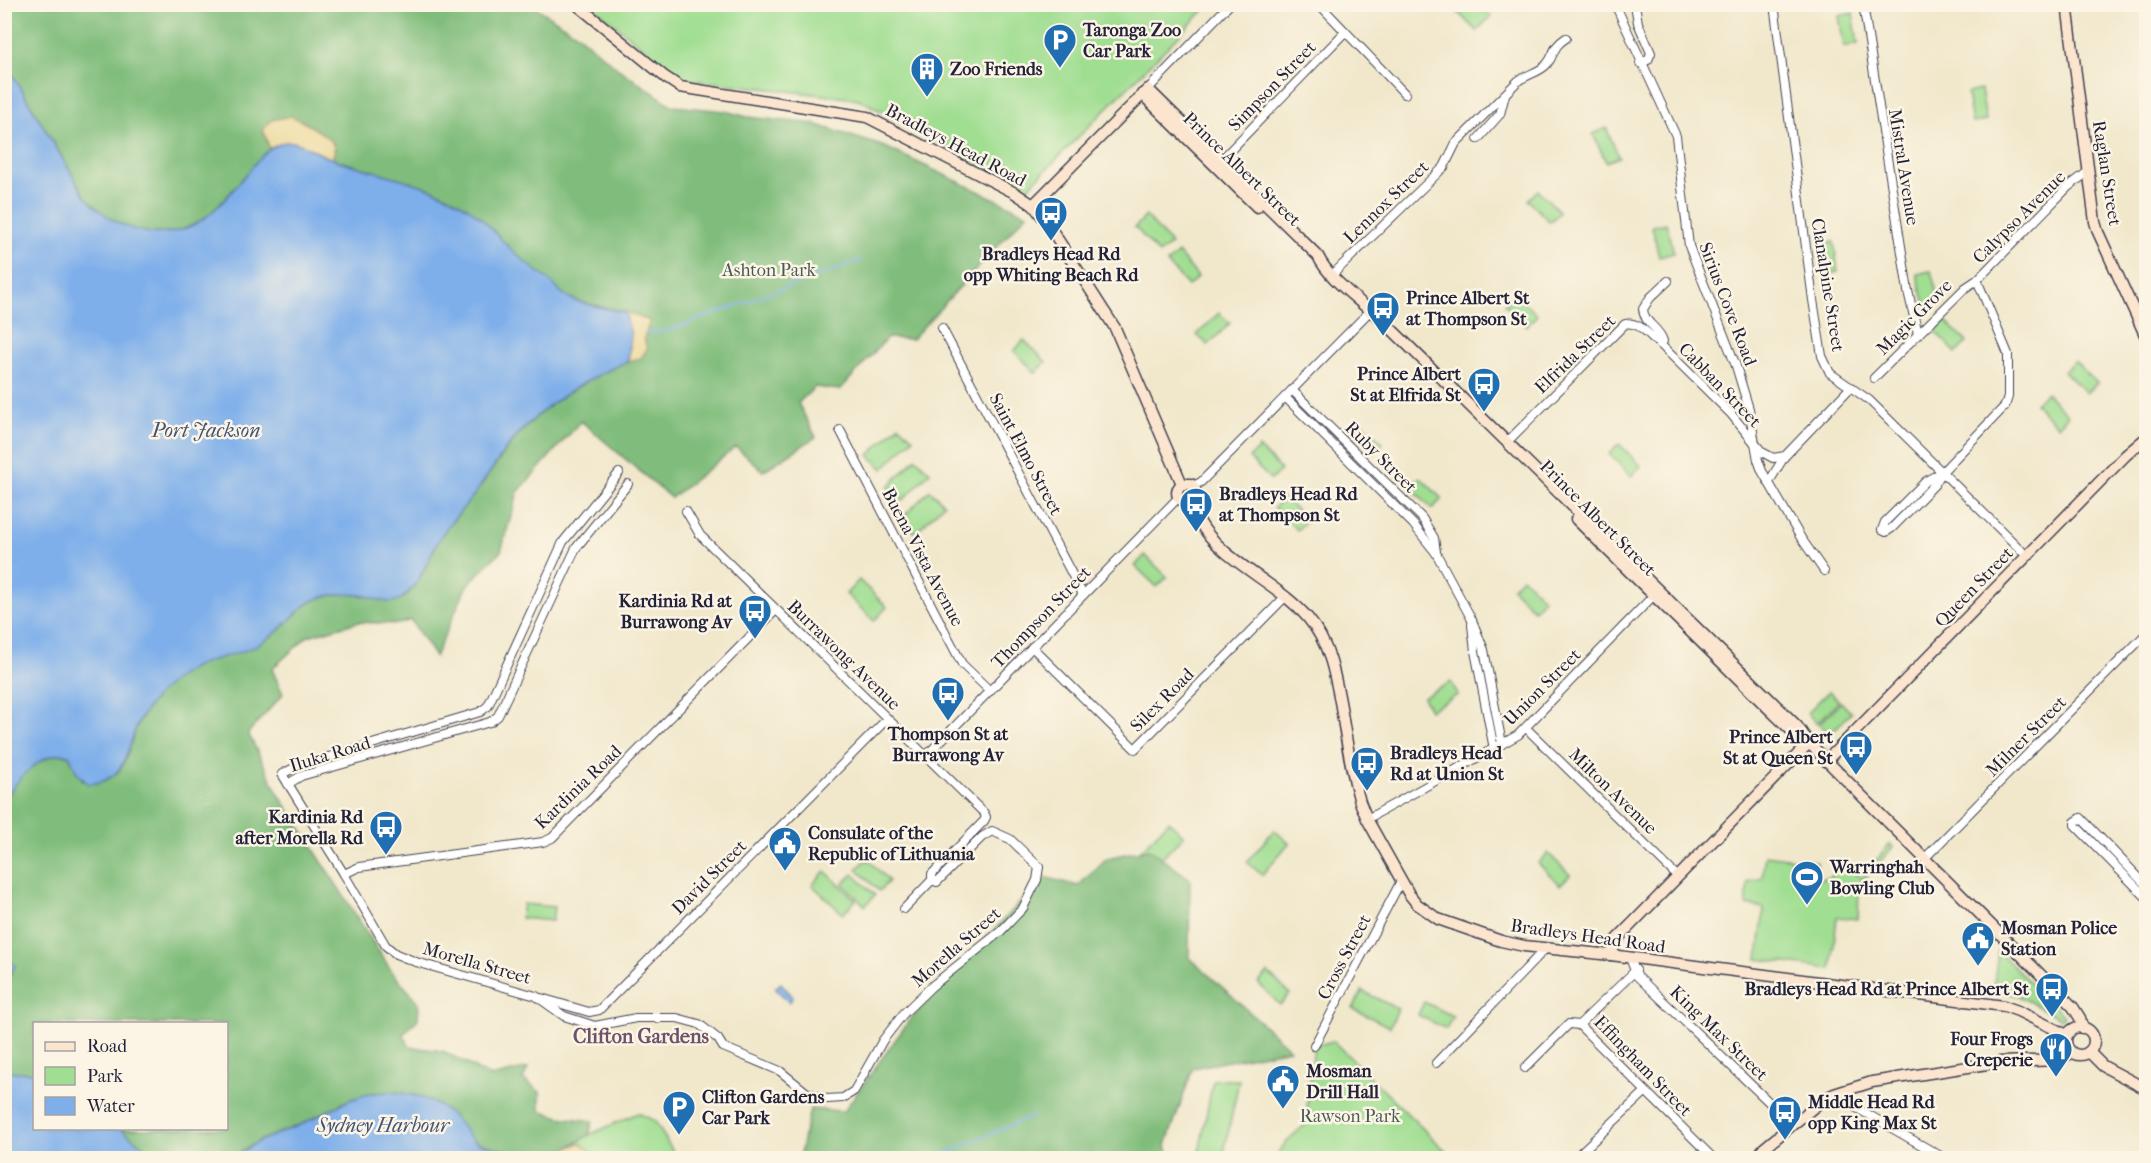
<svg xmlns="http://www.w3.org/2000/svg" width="2151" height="1163" viewBox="0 0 2151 1163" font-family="'IM FELL French Canon',serif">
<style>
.green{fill:#a0de92;stroke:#618066;stroke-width:1.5}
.forest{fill:#80bd7c;stroke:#51705c;stroke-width:1.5}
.sand{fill:#eeda9e;stroke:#887e6c;stroke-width:1.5}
.water{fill:#7eafea;stroke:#506892;stroke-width:1.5}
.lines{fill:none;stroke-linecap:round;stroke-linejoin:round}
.stream{stroke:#7eafea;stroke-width:2}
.street-casing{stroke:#414051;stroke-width:10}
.secondary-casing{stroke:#414051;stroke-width:13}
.street{stroke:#fff;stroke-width:8}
.secondary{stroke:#fce5cf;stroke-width:10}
.labels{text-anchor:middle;stroke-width:5;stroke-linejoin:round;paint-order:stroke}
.poi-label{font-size:18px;font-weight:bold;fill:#22223b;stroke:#fcf5e5;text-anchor:start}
.street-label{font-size:18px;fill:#22223b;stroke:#fcf5e5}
.park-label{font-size:18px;fill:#485a55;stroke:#fcf5e5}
.water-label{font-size:20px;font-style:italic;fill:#425378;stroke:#fcf5e5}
.neighbourhood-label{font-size:20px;font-weight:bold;fill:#6c526b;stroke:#fcf5e5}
</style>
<rect width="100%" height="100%" fill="#fcf5e5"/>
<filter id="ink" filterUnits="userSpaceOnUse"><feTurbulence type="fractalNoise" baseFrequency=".0167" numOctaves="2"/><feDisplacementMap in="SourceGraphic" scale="12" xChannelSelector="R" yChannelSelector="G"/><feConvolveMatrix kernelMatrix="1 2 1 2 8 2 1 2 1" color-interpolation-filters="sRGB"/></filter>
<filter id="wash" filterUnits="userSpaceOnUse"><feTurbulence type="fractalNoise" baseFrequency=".008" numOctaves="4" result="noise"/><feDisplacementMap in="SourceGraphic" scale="24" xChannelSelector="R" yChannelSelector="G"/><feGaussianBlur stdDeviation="1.35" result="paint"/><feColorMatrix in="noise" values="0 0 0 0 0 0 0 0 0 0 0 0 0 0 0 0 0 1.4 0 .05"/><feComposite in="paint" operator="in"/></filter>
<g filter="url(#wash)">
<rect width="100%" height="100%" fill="#f1e8cc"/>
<g class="green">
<polygon points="591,5 1209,5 1026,190 859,99 681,79"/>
<polygon points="1450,5 1479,5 1491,16 1477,31"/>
<polygon points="1853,13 1858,44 1844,47 1839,16"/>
<polygon points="1981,90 1986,121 1972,123 1967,93"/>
<polygon points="1606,128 1619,157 1606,162 1593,134"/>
<polygon points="1538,190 1560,212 1550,222 1528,200"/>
<polygon points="1146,216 1171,244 1159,254 1135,227"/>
<polygon points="1666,223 1674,253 1659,257 1652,226"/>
<polygon points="1834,242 1838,272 1824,274 1820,244"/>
<polygon points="1178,253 1198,277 1188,286 1167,263"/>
<polygon points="1931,271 1939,301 1925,305 1917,274"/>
<polygon points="1515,293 1537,315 1527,326 1505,304"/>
<polygon points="1219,313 1230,323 1208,345 1197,335"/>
<polygon points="1945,321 1967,342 1956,353 1935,331"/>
<polygon points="1024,340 1046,362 1036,373 1014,351"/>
<polygon points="2074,361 2097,383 2086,393 2064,371"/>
<polygon points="2046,393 2068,415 2058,426 2035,404"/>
<polygon points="1361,421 1383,443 1373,453 1351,432"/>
<polygon points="899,425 913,438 883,469 869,455"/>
<polygon points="1619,444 1641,466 1631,476 1609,454"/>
<polygon points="1259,448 1281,470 1271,480 1249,458"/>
<polygon points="916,458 930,472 902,501 888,487"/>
<polygon points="1420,477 1442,499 1432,509 1410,487"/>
<polygon points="930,490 944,504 915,533 901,519"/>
<polygon points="1284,498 1307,520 1297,530 1274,508"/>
<polygon points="1145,555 1167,577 1157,587 1135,566"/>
<polygon points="1522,577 1544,599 1534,610 1512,588"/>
<polygon points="859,580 887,607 874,621 846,594"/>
<polygon points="1451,682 1458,695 1430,710 1423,697"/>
<polygon points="1829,691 1839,701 1817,723 1807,713"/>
<polygon points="1841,702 1851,713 1829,735 1819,724"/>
<polygon points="1169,821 1184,836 1153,866 1139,852"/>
<polygon points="1274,830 1289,843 1262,875 1247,862"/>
<polygon points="1890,844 1893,847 1859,886 1858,919 1837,917 1831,969 1758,959 1764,908 1746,905 1748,882 1762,878 1765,855 1817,862 1816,880 1829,878 1844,862 1861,878"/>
<polygon points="1548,853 1570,875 1560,885 1538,863"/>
<polygon points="867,859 889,881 879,891 857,869"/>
<polygon points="825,871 856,900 843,914 812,885"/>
<polygon points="853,874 875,895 865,906 843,884"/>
<polygon points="523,904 554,907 552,921 521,918"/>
<polygon points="1998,951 2064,1016 2061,1019 2017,995 1993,992"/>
<polygon points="1268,973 1290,994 1280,1005 1258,983"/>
<polygon points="1362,991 1398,1009 1390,1027 1353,1009"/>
<polygon points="1424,1002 1453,1016 1446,1029 1418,1015"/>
<polygon points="1333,1041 1453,1158 1274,1158 1289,1139 1305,1125 1314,1046"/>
<polygon points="1213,1080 1239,1080 1223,1158 1198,1158"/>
<polygon points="638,1113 655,1121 677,1158 550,1158 589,1135"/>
</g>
<g class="forest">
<path d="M5,5H532L576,33L617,68L673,106L725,111L747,117L814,124L885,147L1027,214L912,339L887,338L840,390L815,387L798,403L816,437L763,471L736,447L671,498L581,421L518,492L501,551L467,585L435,657L411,620L399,624L358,622L308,636L272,669L283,694L248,733L278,793L392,972L419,1003L418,1019L403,1034L410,1047L443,1051L491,1077L528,1068L523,1079L540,1092V1110L559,1117L593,1121L589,1135L550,1158H534L478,1143L470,1138L451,1114L438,1105L415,1095L392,1092L372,1093L349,1100L300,1125L259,1141L232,1158H158L121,1129L226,1128V1024H34V1073L5,1071V983L15,966L5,954L4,800C16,780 43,749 69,755L83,781L117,773C127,762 128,750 133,736C137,723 144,711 153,701C166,685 184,670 203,663C226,654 246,652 267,639C286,627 299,603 320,597C333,594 348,593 361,595C376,597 390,607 404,597C422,584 430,552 442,535C452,519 465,507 476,492C514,438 534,408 595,377C611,369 624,361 641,358L644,338L650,321L625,312L580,302L564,295L512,251L480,217L452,198L414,183L332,159L335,150L333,143L302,121L263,129L270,150C229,186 207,244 143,232C119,227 100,214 85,196L5,62Z"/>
<polygon points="1149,849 1190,879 1189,957 1290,1049 1193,1068 1166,1145 1169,1158 799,1158 810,1109 844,1111 909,1021 1044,877 1078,886 1107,858"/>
</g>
<g class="sand">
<path d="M291,116C302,121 327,134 333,144C336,149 334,154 332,159C307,149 295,134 270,150L263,129L272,120Z"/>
<polygon points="625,312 650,321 644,338 647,349 641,358 628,361 631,335"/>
<polygon points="580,1143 589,1150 593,1158 550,1158 560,1151"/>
</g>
<g class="water">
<path d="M5,62L85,196C102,215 121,228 146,232C227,246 248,136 293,142C305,144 318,154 330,158C376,174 429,181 470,209C484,219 494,232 506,244C519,259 536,269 551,282C558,289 562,295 572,299C588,306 607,309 625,312L631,335L628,361C583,381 543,404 511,443C497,460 487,478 474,495C464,508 452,520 443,533C429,553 423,583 402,598C389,608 373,596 359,595C349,594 337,594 327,596C302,600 290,624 270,637C260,644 249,650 237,653C220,659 202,661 187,671C169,683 153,698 142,716C124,745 132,781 88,784L77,773L69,755C43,749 16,780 5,800Z"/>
<polygon points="5,954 15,966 5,983"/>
<polygon points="781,983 793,997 789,1002 775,988"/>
<polygon points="4,1071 34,1073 34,1128 121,1129 158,1158 5,1158"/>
<path d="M392,1092C418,1094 442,1102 459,1123C466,1130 469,1139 478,1143L534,1158H232L259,1141L300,1125L349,1100L372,1093Z"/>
</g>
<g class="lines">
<g class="stream">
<polyline points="646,333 667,331 861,260"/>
<polyline points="934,1158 1033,1116"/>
</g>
</g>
</g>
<g filter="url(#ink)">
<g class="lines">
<g class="street-casing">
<g id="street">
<polyline points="1319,4 1405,94"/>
<polyline points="1615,4 1676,136 1689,246 1736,366 1749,409 1758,460 1762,471 1801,538 1824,571"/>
<polyline points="1635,4 1638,23 1651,53 1648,60 1640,63"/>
<polyline points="1774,4 1813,300 1822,356 1830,373 1869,400 2027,556"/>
<polyline points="1863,4 1908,291 1918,334"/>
<polyline points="1148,89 1230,4"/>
<polyline points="1478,139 1500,114 1505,95"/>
<polyline points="1221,160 1344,33"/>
<path d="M1332,275L1444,167L1456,143L1518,81C1526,75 1542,71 1547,64C1556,53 1551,48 1566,38"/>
<polyline points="942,328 1083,595"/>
<polyline points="1661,345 1731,414 1762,452 1773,458 1785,456 1851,387"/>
<polyline points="1874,378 1965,288 1977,280"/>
<polyline points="1292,390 1422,518 1434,538 1436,552"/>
<polyline points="1285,397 1413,524 1436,553 1471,618 1484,650 1502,744"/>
<polyline points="840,430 962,664 990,691"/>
<path d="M1507,442L1625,324C1639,320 1650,337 1661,345L1663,341C1659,327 1644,324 1643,309L1650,298L1668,281"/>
<polyline points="1942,472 1926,481 1885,522 1882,530 1886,532 1892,528 1935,484 1942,472 2005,406 2008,397 2008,354 1977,280 2068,187 2089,171"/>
<polyline points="619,473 563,542 488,706 480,712 298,766 282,774 344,874 386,946 396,954 416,962 536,996 564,1016 595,1026 636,1018 677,1018 699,1024 718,1039 723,1047 780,1071 806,1092 827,1099 843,1098 854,1091 883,1040 904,1013 932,986 1001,931 1023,908 1037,880 1039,867 1010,839 992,831 982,837 937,882 932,880 932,874 984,821 986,817 984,813 700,535 686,511"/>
<polyline points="1769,482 1784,457"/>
<polyline points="1193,486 1201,482 1370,311"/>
<polyline points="1472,625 1475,651 1494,749"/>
<polyline points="1032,647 1135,749 1286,596"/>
<polyline points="1526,728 1677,876"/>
<polyline points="926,756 1178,498"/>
<polyline points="288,784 301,776 490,722 498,716 576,548 628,484"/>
<polyline points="1367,819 1518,735 1656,593"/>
<polyline points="1925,858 2146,634"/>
<polyline points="344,874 359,867 543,842 552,838 776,610"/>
<polyline points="2146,885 2081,818 2075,822 2075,825 2146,897"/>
<polyline points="904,909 932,880"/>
<polyline points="1630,958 1637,976 1793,1125"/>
<polyline points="1636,970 1579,1025 1713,1158"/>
<polyline points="541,998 589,1012 599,1010 887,719"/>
<polyline points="1314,1046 1401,881"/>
<polyline points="1436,1063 1547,947"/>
<polyline points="1525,1068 1569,1024 1579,1025"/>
<polyline points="1846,1090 1849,1099 1855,1107 1944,1158"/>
<polyline points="1575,1158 1645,1092"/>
</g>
</g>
<g class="secondary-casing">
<g id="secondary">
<polyline points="576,4 665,77 680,87 867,117 1015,193 1033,205 1046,221 1115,328 1182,484"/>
<polyline points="2067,4 2095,222 2098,232 2146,337"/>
<polyline points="1142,94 1257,207"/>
<path d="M1033,205L1148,89L1318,256C1327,276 1354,296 1370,311L1377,315L1797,726L1809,743"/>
<polyline points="1182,484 1191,484 1195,489 1194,498 1199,521"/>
<path d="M1182,484C1174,490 1176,500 1186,502"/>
<path d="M1186,502L1195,519L1199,521C1222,562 1276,581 1308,618C1330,644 1335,675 1341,707C1346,739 1351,771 1360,802L1367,819L1409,894L1417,904L1438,919L1501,941L1524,946L1611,955L2004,1006L2018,1011L2067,1035"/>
<polyline points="1576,519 1765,705 1794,733 1809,743 2073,1007 2080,1018 2082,1028"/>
<polyline points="1826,761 2126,455 2146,438"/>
<polyline points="1611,955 1616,940 1809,743"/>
<circle cx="2080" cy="1041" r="14"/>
<polyline points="2089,1052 2103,1066 2146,1089"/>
<polyline points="1756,1158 1764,1148 1824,1099 1834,1094 1872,1082 2000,1062 2059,1060 2071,1053"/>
</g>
</g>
<use href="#street" class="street"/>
<use href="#secondary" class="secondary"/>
</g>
</g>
<defs>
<g id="parking-pin" transform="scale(1.725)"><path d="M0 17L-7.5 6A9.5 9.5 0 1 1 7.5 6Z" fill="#1f6fb2" stroke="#fcf5e5"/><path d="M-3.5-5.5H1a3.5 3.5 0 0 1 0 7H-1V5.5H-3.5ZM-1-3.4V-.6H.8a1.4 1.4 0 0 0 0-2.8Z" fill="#fff"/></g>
<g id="building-pin" transform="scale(1.725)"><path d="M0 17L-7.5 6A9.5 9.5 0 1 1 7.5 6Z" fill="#1f6fb2" stroke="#fcf5e5"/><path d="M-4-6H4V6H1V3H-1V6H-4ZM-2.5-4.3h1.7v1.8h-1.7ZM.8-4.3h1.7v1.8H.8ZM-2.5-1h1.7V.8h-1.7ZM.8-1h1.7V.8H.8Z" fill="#fff"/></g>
<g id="bus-pin" transform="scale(1.725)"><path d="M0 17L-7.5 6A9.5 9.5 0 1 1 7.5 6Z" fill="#1f6fb2" stroke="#fcf5e5"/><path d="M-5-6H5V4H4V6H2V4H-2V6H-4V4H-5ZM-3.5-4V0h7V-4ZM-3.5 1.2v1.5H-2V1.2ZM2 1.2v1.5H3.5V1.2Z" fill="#fff"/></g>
<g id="civic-pin" transform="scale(1.725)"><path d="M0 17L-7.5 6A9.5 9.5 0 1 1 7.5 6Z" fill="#1f6fb2" stroke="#fcf5e5"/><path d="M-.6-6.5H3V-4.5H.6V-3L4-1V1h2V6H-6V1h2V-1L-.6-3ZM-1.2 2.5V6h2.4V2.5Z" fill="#fff"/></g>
<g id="stadium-pin" transform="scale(1.725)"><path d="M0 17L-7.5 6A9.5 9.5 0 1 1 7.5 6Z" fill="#1f6fb2" stroke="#fcf5e5"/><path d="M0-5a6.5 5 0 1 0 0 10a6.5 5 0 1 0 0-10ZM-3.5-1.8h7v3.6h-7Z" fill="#fff"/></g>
<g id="restaurant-pin" transform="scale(1.725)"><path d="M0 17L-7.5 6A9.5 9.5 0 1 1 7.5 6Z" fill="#1f6fb2" stroke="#fcf5e5"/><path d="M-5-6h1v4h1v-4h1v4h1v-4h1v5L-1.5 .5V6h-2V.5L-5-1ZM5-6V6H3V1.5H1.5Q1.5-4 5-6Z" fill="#fff"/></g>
</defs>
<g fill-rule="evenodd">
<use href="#parking-pin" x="1060" y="40"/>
<use href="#building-pin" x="927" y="69"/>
<use href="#bus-pin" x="1051" y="213"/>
<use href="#bus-pin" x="1383" y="308"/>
<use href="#bus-pin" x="1484" y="384"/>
<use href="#bus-pin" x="1196" y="504"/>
<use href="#bus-pin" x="755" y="611"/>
<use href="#bus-pin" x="948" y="693"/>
<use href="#bus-pin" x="1856" y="747"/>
<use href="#bus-pin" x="1367" y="763"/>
<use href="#bus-pin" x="386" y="827"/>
<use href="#civic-pin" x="785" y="843"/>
<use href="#stadium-pin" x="1807" y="877"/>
<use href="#civic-pin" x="1978" y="938"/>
<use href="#bus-pin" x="2052" y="989"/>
<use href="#restaurant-pin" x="2056" y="1049"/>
<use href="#civic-pin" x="1283" y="1081"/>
<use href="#parking-pin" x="679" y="1107"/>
<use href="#bus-pin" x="1785" y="1112"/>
</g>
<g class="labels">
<g class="poi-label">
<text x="1083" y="36">Taronga Zoo<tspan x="1083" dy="21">Car Park</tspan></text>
<text x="950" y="75">Zoo Friends</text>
<text x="1051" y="260" text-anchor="middle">Bradleys Head Rd<tspan x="1051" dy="21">opp Whiting Beach Rd</tspan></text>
<text x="1406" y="304">Prince Albert St<tspan x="1406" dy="21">at Thompson St</tspan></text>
<text x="1461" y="380" text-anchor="end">Prince Albert<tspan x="1461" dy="21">St at Elfrida St</tspan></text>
<text x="1219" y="500">Bradleys Head Rd<tspan x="1219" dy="21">at Thompson St</tspan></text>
<text x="732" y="607" text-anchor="end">Kardinia Rd at<tspan x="732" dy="21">Burrawong Av</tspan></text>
<text x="948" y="740" text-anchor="middle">Thompson St at<tspan x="948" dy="21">Burrawong Av</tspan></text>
<text x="1833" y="743" text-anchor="end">Prince Albert<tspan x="1833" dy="21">St at Queen St</tspan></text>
<text x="1390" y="759">Bradleys Head<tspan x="1390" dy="21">Rd at Union St</tspan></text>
<text x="363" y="823" text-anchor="end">Kardinia Rd<tspan x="363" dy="21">after Morella Rd</tspan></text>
<text x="808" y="839">Consulate of the<tspan x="808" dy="21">Republic of Lithuania</tspan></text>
<text x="1830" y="873">Warringhah<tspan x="1830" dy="21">Bowling Club</tspan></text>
<text x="2001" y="934">Mosman Police<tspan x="2001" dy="21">Station</tspan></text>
<text x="2029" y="995" text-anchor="end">Bradleys Head Rd at Prince Albert St</text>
<text x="2033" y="1045" text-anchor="end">Four Frogs<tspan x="2033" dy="21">Creperie</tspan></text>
<text x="1306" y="1077">Mosman<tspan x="1306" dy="21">Drill Hall</tspan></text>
<text x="702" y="1103">Clifton Gardens<tspan x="702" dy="21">Car Park</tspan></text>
<text x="1808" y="1108">Middle Head Rd<tspan x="1808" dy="21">opp King Max St</tspan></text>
</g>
<g class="street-label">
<text transform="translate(1272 86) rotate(-46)" y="6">Simpson Street</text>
<text transform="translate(956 145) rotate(28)" y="6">Bradleys Head Road</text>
<text transform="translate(1904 167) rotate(81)" y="6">Mistral Avenue</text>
<text transform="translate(1242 169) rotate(44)" y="6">Prince Albert Street</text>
<text transform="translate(2107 173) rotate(81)" y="6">Raglan Street</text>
<text transform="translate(1386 202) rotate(-44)" y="6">Lennox Street</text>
<text transform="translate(2019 217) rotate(-45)" y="6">Calypso Avenue</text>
<text transform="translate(1828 285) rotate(81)" y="6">Clanalpine Street</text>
<text transform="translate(1728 304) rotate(69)" y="6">Sirius Cove Road</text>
<text transform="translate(1914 317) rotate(-45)" y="6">Magic Grove</text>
<text transform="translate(1575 354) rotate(-44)" y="6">Elfrida Street</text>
<text transform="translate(1720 385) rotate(46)" y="6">Cabban Street</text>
<text transform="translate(1026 454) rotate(62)" y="6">Saint Elmo Street</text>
<text transform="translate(1381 457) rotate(45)" y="6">Ruby Street</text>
<text transform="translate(1598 518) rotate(45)" y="6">Prince Albert Street</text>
<text transform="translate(923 557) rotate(62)" y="6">Buena Vista Avenue</text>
<text transform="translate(1974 587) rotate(-46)" y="6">Queen Street</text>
<text transform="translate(1041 617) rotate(-46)" y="6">Thompson Street</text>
<text transform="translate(844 655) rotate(44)" y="6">Burrawong Avenue</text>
<text transform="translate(1542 687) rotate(-45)" y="6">Union Street</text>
<text transform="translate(1162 700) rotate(-45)" y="6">Silex Road</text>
<text transform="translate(2026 736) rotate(-45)" y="6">Milner Street</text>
<text transform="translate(330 754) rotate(-17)" y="6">Iluka Road</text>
<text transform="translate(578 787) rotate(-44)" y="6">Kardinia Road</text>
<text transform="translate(1613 791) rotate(44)" y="6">Milton Avenue</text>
<text transform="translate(709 877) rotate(-45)" y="6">David Street</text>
<text transform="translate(1588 936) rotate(8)" y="6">Bradleys Head Road</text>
<text transform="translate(956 947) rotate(-41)" y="6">Morella Street</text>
<text transform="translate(1344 957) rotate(-62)" y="6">Cross Street</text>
<text transform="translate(477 963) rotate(16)" y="6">Morella Street</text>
<text transform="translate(1719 1033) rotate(44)" y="6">King Max Street</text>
<text transform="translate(1643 1066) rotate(46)" y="6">Effingham Street</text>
</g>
<g class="park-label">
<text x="769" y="276">Ashton Park</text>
<text x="1350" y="1122">Rawson Park</text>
</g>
<g class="water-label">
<text x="206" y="437">Port Jackson</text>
<text x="383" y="1132">Sydney Harbour</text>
</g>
<g class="neighbourhood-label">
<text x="641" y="1043">Clifton Gardens</text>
</g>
</g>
<rect width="2151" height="1163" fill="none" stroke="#fcf5e5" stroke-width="24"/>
<rect x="33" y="1022" width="195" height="108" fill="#fcf5e5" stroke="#a5a1a1" stroke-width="1.5"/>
<rect x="45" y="1042" width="30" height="9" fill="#fce5cf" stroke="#a5a1a1" stroke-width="1.5"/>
<text x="87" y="1052" font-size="18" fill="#22223b">Road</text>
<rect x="45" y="1067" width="30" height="18" fill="#a0de92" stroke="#a5a1a1" stroke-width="1.5"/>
<text x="87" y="1082" font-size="18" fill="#22223b">Park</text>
<rect x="45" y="1097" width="30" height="18" fill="#7eafea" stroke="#a5a1a1" stroke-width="1.5"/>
<text x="87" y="1112" font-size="18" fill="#22223b">Water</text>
</svg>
